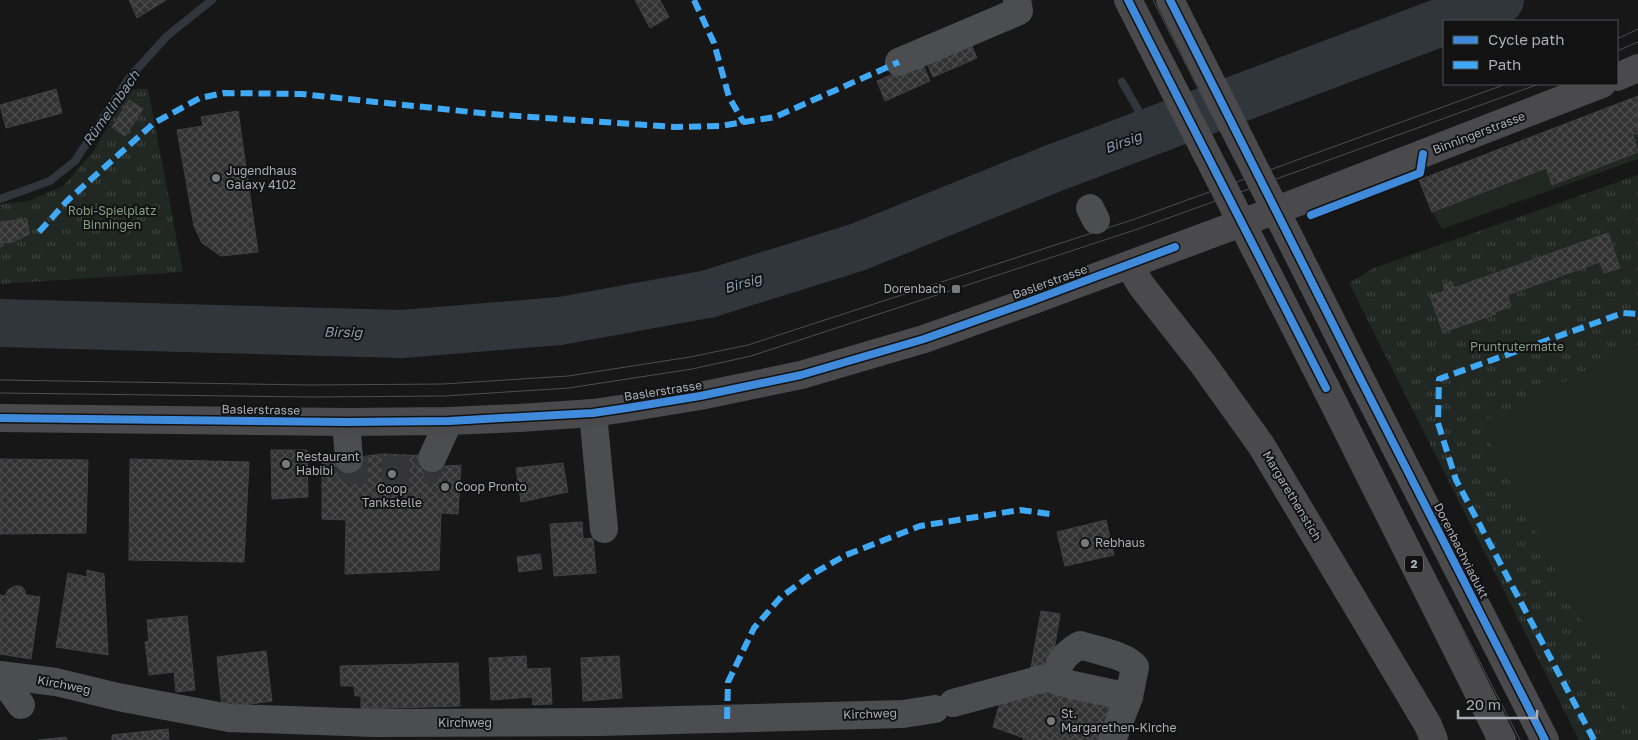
<svg xmlns="http://www.w3.org/2000/svg" width="1638" height="740" viewBox="0 0 1638 740" font-family="'Golos Text',sans-serif">
<style>
.grass{fill:url(#grass-tufts)}
.pitch{fill:#212722}
.lines{fill:none;stroke-linecap:round;stroke-linejoin:round}
.stream{stroke:#30363c;stroke-width:8}
.river{stroke:#30363c;stroke-width:48}
.building{fill:url(#building-cross-hatch);stroke:#404144}
.minor-tunnel{stroke:#343538;stroke-width:28;stroke-dasharray:28 14;stroke-linecap:butt}
.minor{stroke:#4c4d50;stroke-width:28}
.major{stroke:#4a4a4c;stroke-width:28}
.tram{stroke:#4d4e51;stroke-width:1}
.major-bridge{stroke:#4a4a4c;stroke-width:28}
.quiet{stroke:#3fa9f5;stroke-width:6;stroke-dasharray:12 6;stroke-linecap:butt}
.cycleway-casing{stroke:#121213;stroke-width:11}
.cycleway{stroke:#408adc;stroke-width:8}
.poi-dot{fill:#77797f;stroke:#121213;stroke-width:2}
.labels{text-anchor:middle;stroke-width:4;stroke-linejoin:round;paint-order:stroke}
.shield{fill:#121213;stroke:#7c7f86;stroke-width:1}
.shield-label{font-size:11px;font-weight:bold;fill:#aaaeb7}
.street-label{font-size:12px;fill:#aaaeb7;stroke:#121213}
.poi-label{font-size:12px;fill:#aaaeb7;stroke:#121213;text-anchor:start}
.park-label{font-size:12px;fill:#849f85;stroke:#121213}
.water-label{font-size:14px;font-style:italic;fill:#869bad;stroke:#121213}
</style>
<defs>
<pattern id="grass-tufts" width="24" height="20" patternUnits="userSpaceOnUse" patternTransform="scale(1.25)"><rect width="24" height="20" fill="#212722"/><path d="M3 7l-1-3M5 7V3M7 7l1-3M15 17l-1-3M17 17v-4M19 17l1-3" fill="none" stroke="#3f4440"/></pattern>
<pattern id="building-cross-hatch" width="8" height="8" patternUnits="userSpaceOnUse" patternTransform="scale(1.25)"><rect width="8" height="8" fill="#323233"/><path d="M0 0l8 8M0 8l8-8" fill="none" stroke="#4d4d4e"/></pattern>
</defs>
<rect width="100%" height="100%" fill="#171718"/>
<g class="grass">
<polygon points="129,89 148,89 183,272 0,284 0,204 29,201 63,186 93,152"/>
<polygon points="1638,175 1638,740 1579,740 1349,283 1374,268"/>
</g>
<g class="pitch">
<polygon points="1638,96 1638,159 1442,229 1432,212 1419,180"/>
<polygon points="1638,346 1638,730 1480,423"/>
</g>
<g class="lines">
<g class="stream">
<polyline points="1122,82 1151,132"/>
<polyline points="0,199 50,181 75,161 129,78 167,36 212,0"/>
</g>
<g class="river">
<polyline points="1445,21 1500,0"/>
<polyline points="0,323 402,334 560,321 708,294 858,247 1049,170 1444,21"/>
</g>
</g>
<g class="building">
<polygon points="129,0 166,0 137,18"/>
<polygon points="635,0 660,0 669,17 650,28"/>
<polygon points="969,39 977,58 933,77 925,59"/>
<polygon points="922,62 930,81 885,101 877,81"/>
<polygon points="56,89 62,113 6,128 0,105"/>
<polygon points="1638,96 1638,133 1633,135 1638,152 1552,185 1546,168 1432,212 1419,180"/>
<polygon points="129,100 143,109 125,136 112,127"/>
<polygon points="238,111 258,252 221,256 202,243 194,226 177,130 203,126 201,117"/>
<polygon points="27,219 29,234 13,242 3,243 3,246 0,247 0,222"/>
<polygon points="1608,233 1620,268 1604,273 1600,262 1507,295 1511,306 1495,312 1496,314 1443,332 1430,296 1445,291 1443,285 1452,282 1454,288"/>
<polygon points="271,450 307,450 308,497 272,499"/>
<polygon points="382,454 432,456 432,467 461,465 458,514 441,513 439,570 345,574 346,520 322,519 322,462"/>
<polygon points="0,459 88,460 86,533 0,534"/>
<polygon points="130,459 249,462 244,562 129,560"/>
<polygon points="563,463 568,492 521,502 516,468"/>
<polygon points="1106,520 1114,555 1065,566 1057,532"/>
<polygon points="582,522 583,539 593,538 596,573 554,576 550,524"/>
<polygon points="540,554 542,569 519,572 517,557"/>
<polygon points="87,570 104,574 108,655 56,647 68,573 87,577"/>
<polygon points="15,586 21,586 24,589 26,595 40,597 31,659 0,654 0,595 5,596 8,590"/>
<polygon points="1041,611 1060,614 1050,675 1030,673"/>
<polygon points="187,616 195,690 176,692 174,672 149,675 145,642 149,641 147,620"/>
<polygon points="266,651 272,701 222,708 217,657"/>
<polygon points="526,656 527,669 550,668 552,704 533,705 532,697 491,700 489,658"/>
<polygon points="619,656 622,698 583,701 581,658"/>
<polygon points="458,663 460,706 361,709 361,696 355,696 354,686 341,686 340,666"/>
<polygon points="1042,680 1115,702 1105,733 1037,710 1024,738 993,727 1002,695 1027,692 1037,695"/>
<polygon points="1037,710 1105,733 1103,740 1023,740"/>
<polygon points="168,729 169,740 112,740 112,735"/>
<polygon points="66,737 67,740 38,740"/>
</g>
<g class="lines">
<polyline class="minor-tunnel" points="349,459 351,470 428,470 432,458"/>
<g class="minor">
<polyline points="899,62 1019,11 1017,0"/>
<polyline points="1090,208 1096,220"/>
<polyline points="593,413 604,529"/>
<polyline points="346,422 349,459"/>
<polyline points="432,458 449,421"/>
<polyline points="0,675 56,682 118,697 229,718 375,723 599,722 903,714 935,709"/>
<polyline points="0,676 21,705"/>
<path d="M1059,682C1054,664 1065,654 1080,645C1094,650 1127,655 1135,667L1129,697"/>
<polyline points="953,703 1049,677 1059,682 1129,697 1112,740"/>
</g>
<g class="major">
<polyline points="1617,77 1638,68"/>
<polyline points="1129,265 1141,285 1203,364 1261,445 1428,725 1434,740"/>
<polyline points="1357,372 1545,740"/>
<polyline points="1326,388 1502,740"/>
<polyline points="0,418 346,422 449,421 519,418 593,413 627,408 700,396 801,375 924,339 1031,301 1298,202 1602,84"/>
</g>
<g class="tram">
<polyline points="1139,0 1520,740"/>
<polyline points="1153,0 1532,740"/>
<polyline points="1617,39 1638,29"/>
<polyline points="1617,51 1638,42"/>
<polyline points="0,380 310,385 443,384 568,376 690,357 748,345 1135,219 1506,84"/>
<polyline points="0,393 311,397 444,396 569,388 692,369 751,356 1138,229 1539,84"/>
</g>
<g class="major-bridge">
<polyline points="1128,0 1326,388"/>
<polyline points="1170,0 1357,372"/>
</g>
<g class="quiet">
<polyline points="694,0 714,43 729,97 744,123"/>
<polyline points="39,232 68,200 154,123 200,98 224,93 301,94 490,114 674,127 720,126 775,117 899,62"/>
<polyline points="727,719 728,682 754,628 781,597 811,575 846,555 920,526 1020,510 1050,514"/>
<polyline points="1594,740 1456,480 1438,423 1439,379 1623,313 1638,314"/>
</g>
<g class="cycleway-casing">
<g id="cycleway">
<polyline points="1128,0 1326,388"/>
<polyline points="1170,0 1357,372 1545,740"/>
<polyline points="1311,215 1420,173 1423,154"/>
<polyline points="0,418 346,422 449,421 593,413 627,408 700,396 801,375 924,339 1031,301 1175,247"/>
</g>
</g>
<use href="#cycleway" class="cycleway"/>
</g>
<g class="poi-dot">
<circle cx="216" cy="178" r="5"/>
<rect x="951" y="284" width="10" height="10" rx="2.5"/>
<circle cx="286" cy="464" r="5"/>
<circle cx="392" cy="474" r="5"/>
<circle cx="445" cy="487" r="5"/>
<circle cx="1085" cy="543" r="5"/>
<circle cx="1051" cy="721" r="5"/>
</g>
<g class="labels">
<rect class="shield" x="1405" y="555.5" width="18" height="17" rx="4"/>
<g class="shield-label">
<text x="1414" y="568">2</text>
</g>
<g class="street-label">
<text transform="translate(1479 133) rotate(-21)" y="4">Binningerstrasse</text>
<text transform="translate(1050 282) rotate(-20)" y="4">Baslerstrasse</text>
<text transform="translate(663 391) rotate(-9)" y="4">Baslerstrasse</text>
<text transform="translate(261 410) rotate(1)" y="4">Baslerstrasse</text>
<text transform="translate(1292 496) rotate(59)" y="4">Margarethenstich</text>
<text transform="translate(1461 551) rotate(63)" y="4">Dorenbachviadukt</text>
<text transform="translate(64 685) rotate(11)" y="4">Kirchweg</text>
<text transform="translate(870 714) rotate(-2)" y="4">Kirchweg</text>
<text x="465" y="727">Kirchweg</text>
</g>
<g class="poi-label">
<text x="226" y="175">Jugendhaus<tspan x="226" dy="14">Galaxy 4102</tspan></text>
<text x="946" y="293" text-anchor="end">Dorenbach</text>
<text x="296" y="461">Restaurant<tspan x="296" dy="14">Habibi</tspan></text>
<text x="455" y="491">Coop Pronto</text>
<text x="392" y="493" text-anchor="middle">Coop<tspan x="392" dy="14">Tankstelle</tspan></text>
<text x="1095" y="547">Rebhaus</text>
<text x="1061" y="718">St.<tspan x="1061" dy="14">Margarethen-Kirche</tspan></text>
</g>
<g class="park-label">
<text x="112" y="215">Robi-Spielplatz<tspan x="112" dy="14">Binningen</tspan></text>
<text x="1517" y="351">Pruntrutermatte</text>
</g>
<g class="water-label">
<text transform="translate(111 108) rotate(-55)" y="5">Rümelinbach</text>
<text transform="translate(1123 142) rotate(-21)" y="5">Birsig</text>
<text transform="translate(743 283) rotate(-17)" y="5">Birsig</text>
<text transform="translate(343 332) rotate(1)" y="5">Birsig</text>
</g>
</g>
<rect x="1443" y="20" width="175" height="65" fill="#121213" stroke="#4f5055"/>
<rect x="1453" y="36" width="25" height="8" fill="#408adc" stroke="#4f5055"/>
<text x="1488" y="45" font-size="15" fill="#aaaeb7">Cycle path</text>
<rect x="1453" y="61" width="25" height="8" fill="#3fa9f5" stroke="#4f5055"/>
<text x="1488" y="70" font-size="15" fill="#aaaeb7">Path</text>
<path d="M1458 710v8h79v-8" fill="none" stroke="#aaaeb7" stroke-width="2.5"/>
<text x="1466" y="710" font-size="15" fill="#aaaeb7" stroke="#121213" stroke-width="4" paint-order="stroke">20 m</text>
</svg>
